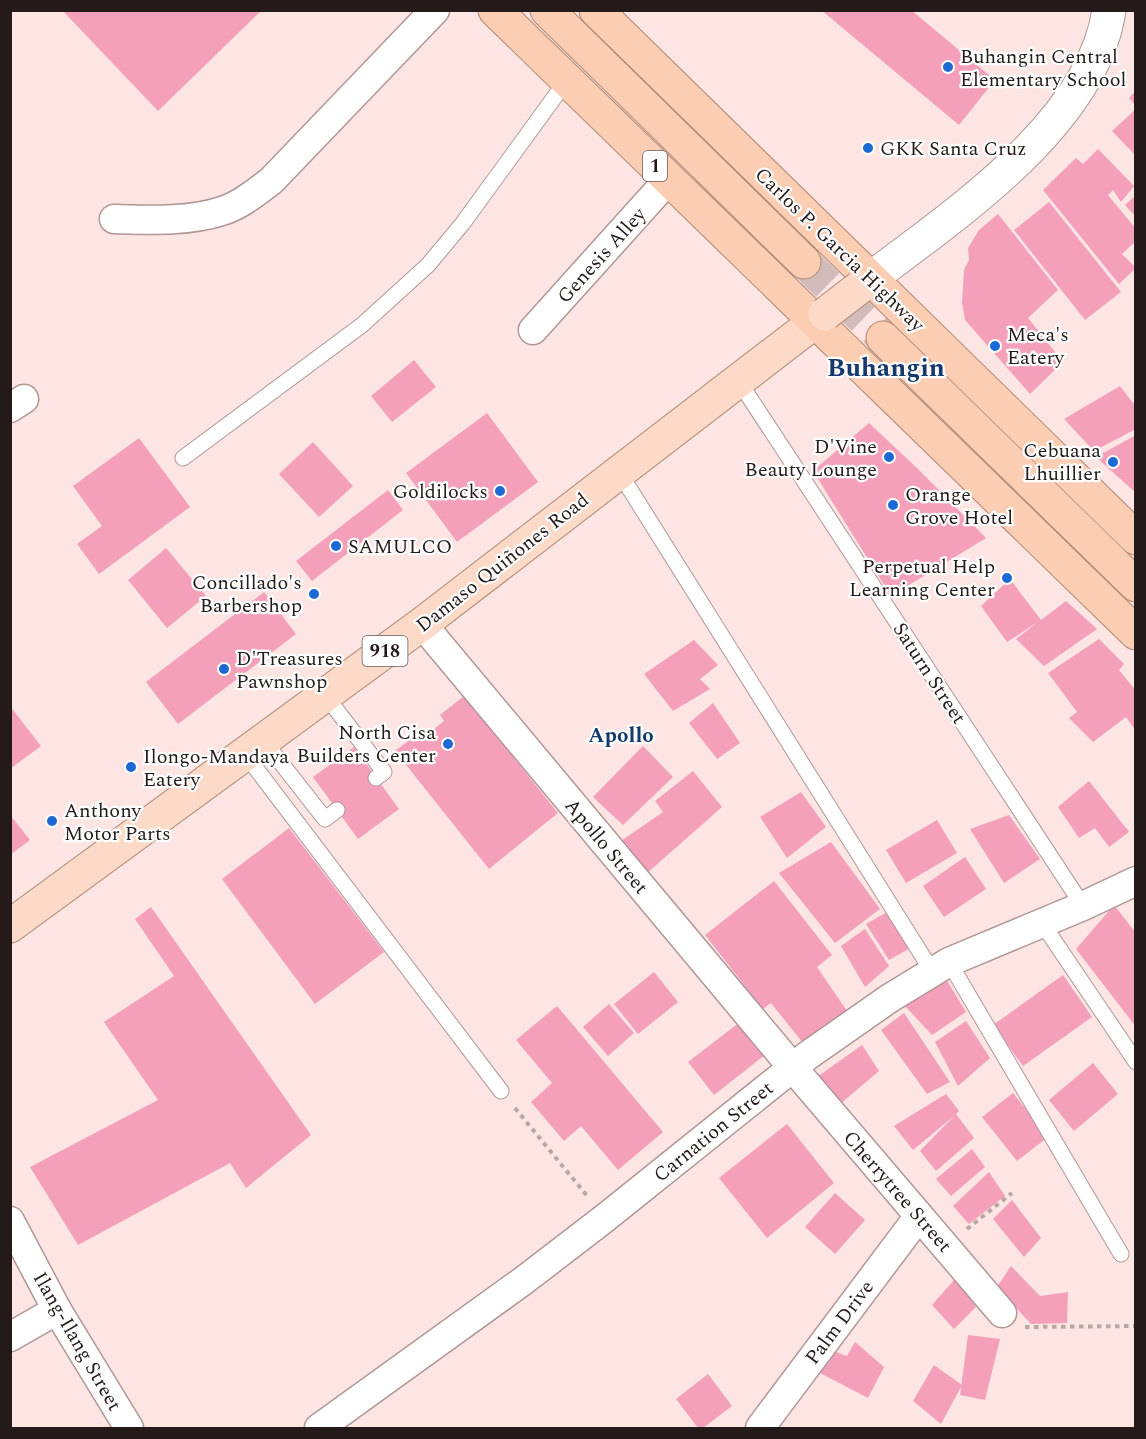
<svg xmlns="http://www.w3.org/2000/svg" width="1146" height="1439" viewBox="0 0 1146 1439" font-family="Spectral,serif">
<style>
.building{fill:#f4a0ba}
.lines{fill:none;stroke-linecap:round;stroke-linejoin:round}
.trunk-tunnel{stroke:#d1bcbb;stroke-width:33;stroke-dasharray:33 16;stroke-linecap:butt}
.service-casing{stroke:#b19794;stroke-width:17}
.minor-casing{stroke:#b19794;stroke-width:31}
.secondary-casing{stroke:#b19794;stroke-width:35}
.primary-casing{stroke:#af8772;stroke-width:35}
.trunk-casing{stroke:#af8772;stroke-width:35}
.path{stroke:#baa7a5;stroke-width:4;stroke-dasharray:4.5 4.5;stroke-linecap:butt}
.service{stroke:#fff;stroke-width:15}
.minor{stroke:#fff;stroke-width:28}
.secondary{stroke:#fff;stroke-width:33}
.primary{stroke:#fcdac7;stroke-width:33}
.trunk{stroke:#fbceb4;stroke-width:33}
.primary-bridge-casing{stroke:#af8772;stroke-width:35;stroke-linecap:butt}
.primary-bridge{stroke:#fcdac7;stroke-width:33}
.poi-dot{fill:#1d69d4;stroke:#fff;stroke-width:2}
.labels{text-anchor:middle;stroke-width:4.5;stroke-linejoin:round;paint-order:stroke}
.shield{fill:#fff;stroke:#655f5e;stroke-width:1.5}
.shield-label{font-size:18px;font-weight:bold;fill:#231a19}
.poi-label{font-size:20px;fill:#231a19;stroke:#fff;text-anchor:start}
.street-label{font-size:20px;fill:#231a19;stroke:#fff}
.neighbourhood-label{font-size:21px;font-weight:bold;fill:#15386d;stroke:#fff}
.district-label{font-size:26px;font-weight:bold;fill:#15386d;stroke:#fff}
</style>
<rect width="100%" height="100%" fill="#fce5e3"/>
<g class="building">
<polygon points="62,10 262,10 158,111"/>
<polygon points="821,10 911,10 995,80 959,125"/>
<polygon points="1136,90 1136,106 1129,98"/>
<polygon points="1136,109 1136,156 1112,131"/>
<polygon points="1098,149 1134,186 1121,202 1113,190 1108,195 1136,229 1136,241 1122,254 1136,268 1119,284 1043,190 1076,158 1083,164"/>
<polygon points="1136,195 1136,217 1125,205"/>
<polygon points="1049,202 1121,292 1085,320 1014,230"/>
<polygon points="998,214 1058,290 1028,318 1063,362 1030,394 965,320 962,303 964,270 969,260 968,248 979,230"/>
<polygon points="414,360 436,387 392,422 371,396"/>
<polygon points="1120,386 1136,407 1136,429 1094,451 1064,419"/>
<polygon points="487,413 538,482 457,542 406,473"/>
<polygon points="869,423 918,469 986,538 891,596 813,471"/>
<polygon points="1136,435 1136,493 1096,457"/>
<polygon points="139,438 190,507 99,574 77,544 102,526 73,486"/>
<polygon points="313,442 353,486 319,517 279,474"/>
<polygon points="388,490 403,510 312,581 296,561"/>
<polygon points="166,548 206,596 167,628 128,580"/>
<polygon points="1010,579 1041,620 1066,601 1097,629 1044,666 1016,639 1038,622 1007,642 981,606"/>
<polygon points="264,592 296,634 178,724 146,682"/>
<polygon points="1099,639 1124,664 1119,670 1136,691 1136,731 1126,717 1093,742 1069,718 1077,712 1048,673"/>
<polygon points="694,640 718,665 700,679 710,689 673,711 644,674"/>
<polygon points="464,696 558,813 489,869 395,751 420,732 424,737 444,721 440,715"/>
<polygon points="713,703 740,743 717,759 689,723"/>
<polygon points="10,706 41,746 10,769"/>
<polygon points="643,746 673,777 623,825 593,797"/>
<polygon points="354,747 399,809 358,839 313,777"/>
<polygon points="693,771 722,807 646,874 621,841 663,812 655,801"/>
<polygon points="1089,781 1129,832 1109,847 1095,828 1079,838 1058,807"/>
<polygon points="801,792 826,827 787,858 760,817"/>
<polygon points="10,815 30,840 10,855"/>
<polygon points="1009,815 1040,859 1004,883 970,829"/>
<polygon points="937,820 957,853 906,883 886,850"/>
<polygon points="289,828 384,952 315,1004 222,879"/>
<polygon points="831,842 880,909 835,943 779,873"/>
<polygon points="965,857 986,889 944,917 923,886"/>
<polygon points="774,881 832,955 817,967 849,1014 803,1043 771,1003 763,1009 705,935"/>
<polygon points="1114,905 1136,933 1136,1027 1076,949"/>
<polygon points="151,907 311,1135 246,1188 230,1163 78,1245 30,1167 158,1100 104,1022 174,976 135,919"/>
<polygon points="889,911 912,947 889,960 866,924"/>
<polygon points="865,929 889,966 865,987 841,946"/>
<polygon points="654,972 678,1002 638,1034 614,1004"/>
<polygon points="943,974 966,1012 932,1035 902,1003"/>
<polygon points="1063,975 1092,1017 1023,1066 993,1025"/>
<polygon points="609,1004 634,1033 608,1056 583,1027"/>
<polygon points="557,1006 663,1132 618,1170 581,1126 564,1141 531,1102 552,1083 516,1040"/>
<polygon points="904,1013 950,1082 927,1094 881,1030"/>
<polygon points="966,1021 990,1058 958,1086 935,1042"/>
<polygon points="740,1022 765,1055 714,1095 688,1062"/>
<polygon points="862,1045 879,1071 840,1104 817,1077"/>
<polygon points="1093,1063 1118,1094 1074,1131 1049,1100"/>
<polygon points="1013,1093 1048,1137 1017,1161 982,1117"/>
<polygon points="946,1094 959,1111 956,1114 974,1138 936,1171 920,1151 954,1116 913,1150 894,1126"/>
<polygon points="787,1124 834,1183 767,1238 719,1178"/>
<polygon points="972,1149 985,1167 951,1196 936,1179"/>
<polygon points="989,1172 1005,1196 969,1224 953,1206"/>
<polygon points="835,1193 865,1220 835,1254 805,1227"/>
<polygon points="1012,1200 1041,1238 1024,1257 993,1219"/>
<polygon points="1011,1266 1040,1296 1068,1292 1067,1323 1031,1324 997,1287"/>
<polygon points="955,1279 976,1307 954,1329 932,1305"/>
<polygon points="968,1335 1000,1339 985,1400 960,1395"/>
<polygon points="855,1342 884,1367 868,1398 820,1373 833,1351 847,1356"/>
<polygon points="934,1365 962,1385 941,1424 913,1401"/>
<polygon points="708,1374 732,1406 703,1428 698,1428 676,1399"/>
</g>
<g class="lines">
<polyline class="trunk-tunnel" points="804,262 883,338"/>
<g class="service-casing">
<g id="service">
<polyline points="738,380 1083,906"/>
<polyline points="183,458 362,325 428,265 463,223 567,80"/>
<polyline points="619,472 932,971"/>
<polyline points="325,695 384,772 376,778"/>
<polyline points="263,740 325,819 337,810"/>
<polyline points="245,754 501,1091"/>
<polyline points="1042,923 1136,1062"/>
<polyline points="949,962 1121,1254"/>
</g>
</g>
<g class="minor-casing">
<g id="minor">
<path d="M114,219C150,220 188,222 222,211C241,205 256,192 271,181L435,10"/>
<polyline points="533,330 669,179"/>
<polyline points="10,408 24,399"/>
<polyline points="422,624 793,1068 1002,1313"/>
<polyline points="10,1221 57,1310 129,1428"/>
<polyline points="10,1337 57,1310"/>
<polyline points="319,1428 523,1281 605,1218 807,1056 890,998 949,962 1083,906 1136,881"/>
<polyline points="760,1428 919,1216"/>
</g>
</g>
<g class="secondary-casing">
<path id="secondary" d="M870,279C954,215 1093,123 1109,10"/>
</g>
<g class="primary-casing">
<polyline id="primary" points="10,926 422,624 825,314"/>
</g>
<g class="trunk-casing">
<g id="trunk">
<polyline points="495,10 1136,633"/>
<polyline points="547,10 804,262"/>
<polyline points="596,10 1136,538"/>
<polyline points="883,338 1136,585"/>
</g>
</g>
<g class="path">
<polyline points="515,1108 588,1197"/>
<polyline points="967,1229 1012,1193"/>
<polyline points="1025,1327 1136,1326"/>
</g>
<use href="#service" class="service"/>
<use href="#minor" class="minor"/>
<use href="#secondary" class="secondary"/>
<use href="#primary" class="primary"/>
<use href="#trunk" class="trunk"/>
<g class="primary-bridge-casing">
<polyline id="primary-bridge" points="825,314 860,287"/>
</g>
<use href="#primary-bridge" class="primary-bridge"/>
</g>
<g class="poi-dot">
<circle cx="948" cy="67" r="6"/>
<circle cx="868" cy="148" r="6"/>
<circle cx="995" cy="346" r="6"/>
<circle cx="889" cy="457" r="6"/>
<circle cx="1113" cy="462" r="6"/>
<circle cx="500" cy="491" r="6"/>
<circle cx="893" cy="505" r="6"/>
<circle cx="336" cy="546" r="6"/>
<circle cx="1007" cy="578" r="6"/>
<circle cx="314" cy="594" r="6"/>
<circle cx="224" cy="669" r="6"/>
<circle cx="448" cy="744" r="6"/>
<circle cx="131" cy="767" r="6"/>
<circle cx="52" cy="821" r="6"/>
</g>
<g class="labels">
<g class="shield">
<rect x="643" y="151" width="24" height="30" rx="4.5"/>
<rect x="362.5" y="636" width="45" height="30" rx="4.5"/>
</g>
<g class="shield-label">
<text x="655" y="172">1</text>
<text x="385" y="657">918</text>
</g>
<g class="poi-label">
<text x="960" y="63">Buhangin Central<tspan x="960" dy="23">Elementary School</tspan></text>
<text x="880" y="155">GKK Santa Cruz</text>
<text x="1007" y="341">Meca's<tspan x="1007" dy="23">Eatery</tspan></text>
<text x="877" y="453" text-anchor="end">D'Vine<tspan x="877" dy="23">Beauty Lounge</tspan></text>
<text x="1101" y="457" text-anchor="end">Cebuana<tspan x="1101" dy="23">Lhuillier</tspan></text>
<text x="488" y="498" text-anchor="end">Goldilocks</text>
<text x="905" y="501">Orange<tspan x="905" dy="23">Grove Hotel</tspan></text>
<text x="348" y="553">SAMULCO</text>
<text x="995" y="573" text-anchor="end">Perpetual Help<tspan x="995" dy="23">Learning Center</tspan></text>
<text x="302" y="589" text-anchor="end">Concillado's<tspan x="302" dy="23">Barbershop</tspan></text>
<text x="236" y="665">D'Treasures<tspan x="236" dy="23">Pawnshop</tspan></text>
<text x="436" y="739" text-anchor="end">North Cisa<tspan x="436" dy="23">Builders Center</tspan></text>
<text x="143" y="763">Ilongo-Mandaya<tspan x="143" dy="23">Eatery</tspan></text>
<text x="64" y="817">Anthony<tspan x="64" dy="23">Motor Parts</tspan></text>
</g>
<g class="street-label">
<text transform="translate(840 249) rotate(44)" y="7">Carlos P. Garcia Highway</text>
<text transform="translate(601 255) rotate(-48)" y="7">Genesis Alley</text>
<text transform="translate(502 562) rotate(-38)" y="7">Damaso Quiñones Road</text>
<text transform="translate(930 673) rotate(57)" y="7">Saturn Street</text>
<text transform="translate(607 846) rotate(50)" y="7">Apollo Street</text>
<text transform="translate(713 1131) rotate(-39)" y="7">Carnation Street</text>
<text transform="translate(898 1191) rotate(49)" y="7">Cherrytree Street</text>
<text transform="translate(839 1322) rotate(-53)" y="7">Palm Drive</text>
<text transform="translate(78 1341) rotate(60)" y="7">Ilang-Ilang Street</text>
</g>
<g class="neighbourhood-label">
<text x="621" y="742">Apollo</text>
</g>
<g class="district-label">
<text x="886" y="376">Buhangin</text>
</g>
</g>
<rect width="1146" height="1439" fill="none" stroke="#231a19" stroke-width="24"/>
</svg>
